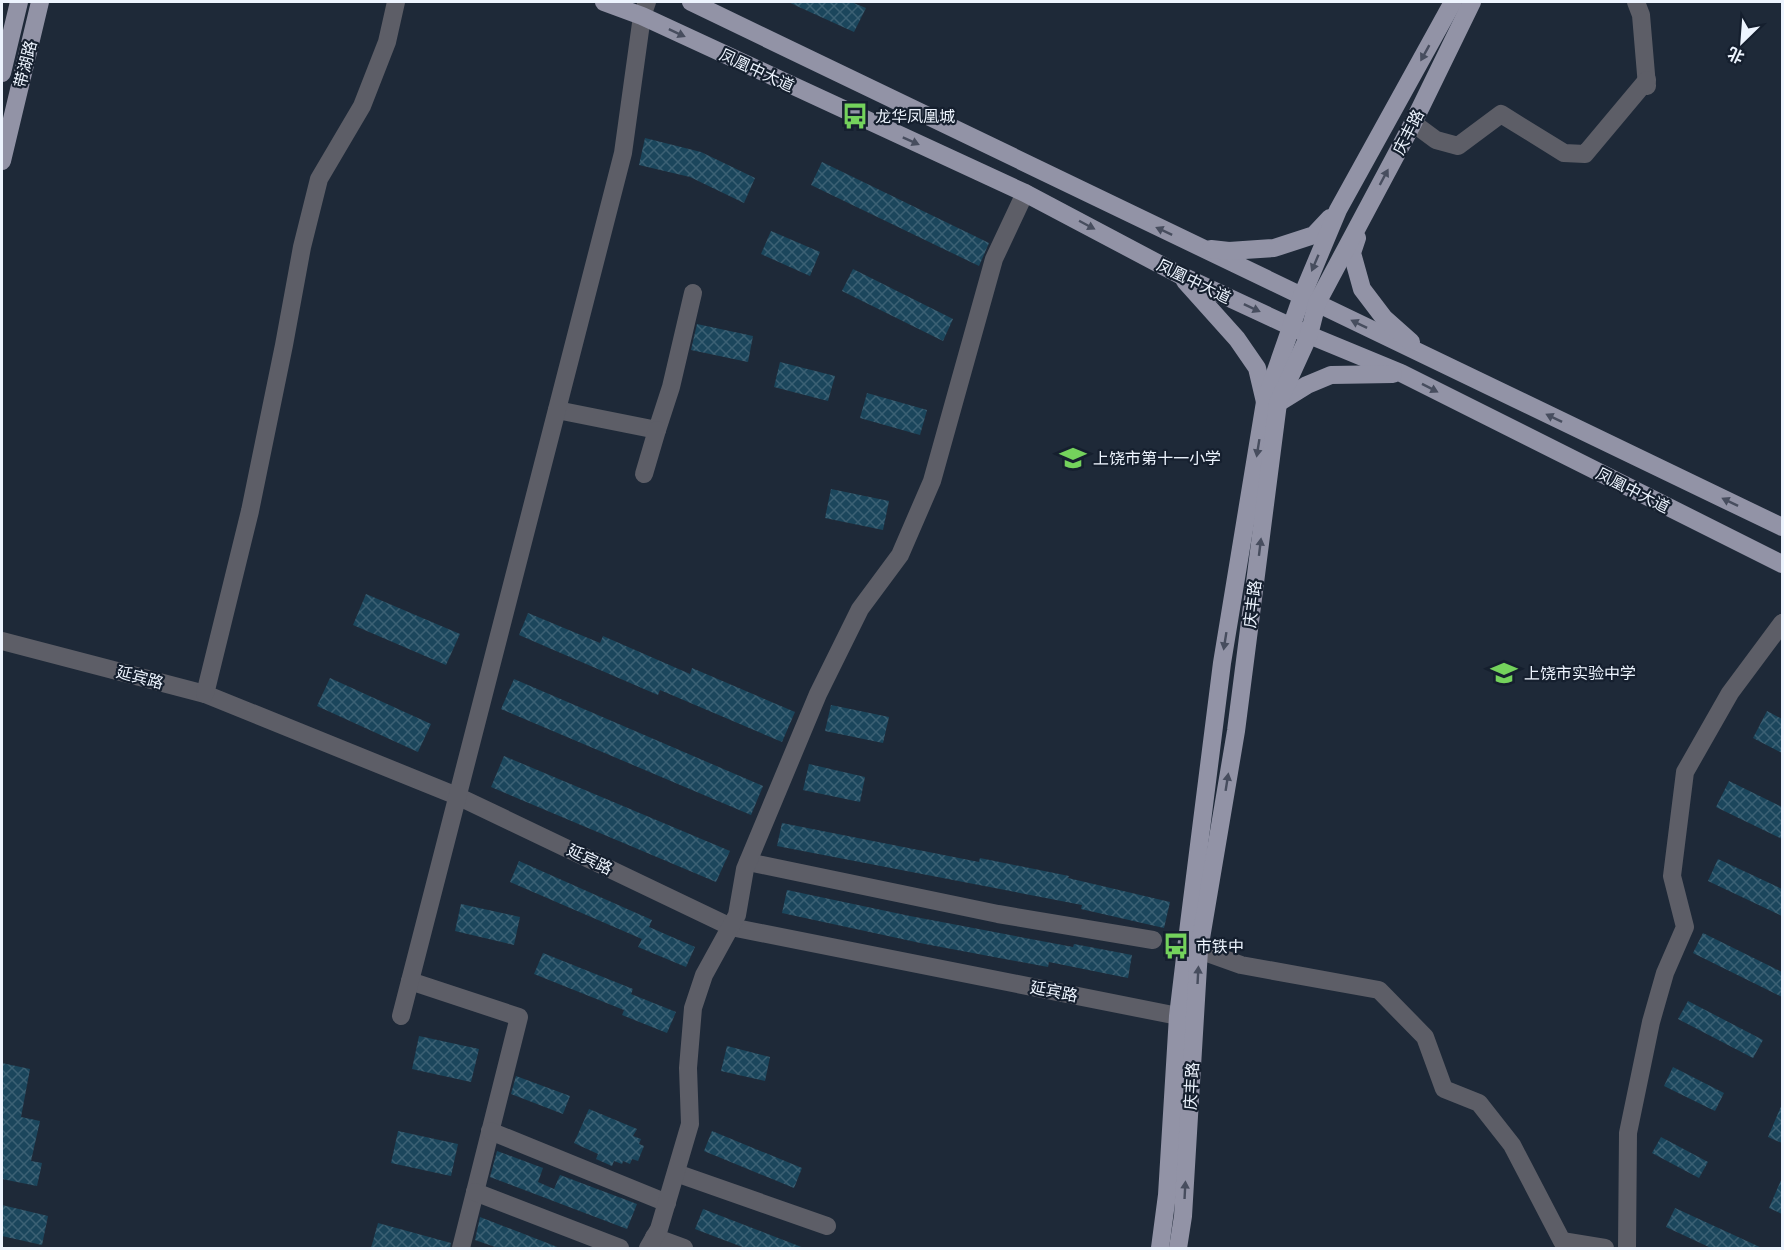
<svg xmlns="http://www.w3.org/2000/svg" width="1784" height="1250" viewBox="0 0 1784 1250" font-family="'Noto Serif','Noto Sans SC',serif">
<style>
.building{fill:url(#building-cross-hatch)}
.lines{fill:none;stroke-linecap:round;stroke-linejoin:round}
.minor{stroke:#5d5e67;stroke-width:18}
.major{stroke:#9293a6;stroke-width:18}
.oneway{fill:#474d5e}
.labels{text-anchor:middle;stroke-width:4.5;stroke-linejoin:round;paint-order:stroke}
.street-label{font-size:16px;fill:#edf4fe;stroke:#151f2e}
.poi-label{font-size:16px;fill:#edf4fe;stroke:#151f2e;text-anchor:start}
</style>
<defs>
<pattern id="building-cross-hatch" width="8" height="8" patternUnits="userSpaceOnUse" patternTransform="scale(1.5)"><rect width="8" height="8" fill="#1b465c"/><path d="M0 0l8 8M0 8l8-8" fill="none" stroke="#3c6174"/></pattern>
</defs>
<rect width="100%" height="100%" fill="#1e2938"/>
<g class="building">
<polygon points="788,2 851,2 866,8 854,32"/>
<polygon points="645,138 701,152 755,178 744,203 690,177 639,165"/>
<polygon points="822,162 989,243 979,266 811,185"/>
<polygon points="771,231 820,252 810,276 761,254"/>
<polygon points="853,269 953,319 943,341 842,291"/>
<polygon points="697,324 753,336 748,362 691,350"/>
<polygon points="780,362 835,376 828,401 774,387"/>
<polygon points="867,393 927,410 920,435 860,418"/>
<polygon points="831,489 889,501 883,530 825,518"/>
<polygon points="366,594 460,634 446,665 353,625"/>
<polygon points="528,613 600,643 603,636 690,674 692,668 795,712 782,742 660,690 658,695 519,635"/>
<polygon points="330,678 431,724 418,752 317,706"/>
<polygon points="514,679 763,786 751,815 501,709"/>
<polygon points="831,705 889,717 883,743 825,731"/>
<polygon points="1767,711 1782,719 1782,753 1753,738"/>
<polygon points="504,756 730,851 716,882 491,787"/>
<polygon points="809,764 865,777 860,802 803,790"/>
<polygon points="1729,781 1782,807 1782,839 1716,807"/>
<polygon points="782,823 979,862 980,858 1069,876 1068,878 1170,902 1164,928 1081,909 1082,905 777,846"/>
<polygon points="1718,859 1782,889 1782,916 1708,881"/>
<polygon points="519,861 652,920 649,927 695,947 686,967 638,947 642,939 510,882"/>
<polygon points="787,890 910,916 1073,947 1074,944 1132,955 1128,978 1049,962 1048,967 925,944 782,913"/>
<polygon points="461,904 520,917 514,945 455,931"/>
<polygon points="1703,933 1782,972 1782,997 1693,953"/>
<polygon points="543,953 633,989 631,994 676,1012 667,1033 622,1015 624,1010 534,974"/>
<polygon points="1688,1001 1763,1040 1753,1058 1678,1019"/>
<polygon points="419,1036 479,1049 471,1082 412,1069"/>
<polygon points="727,1046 770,1057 765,1081 721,1071"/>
<polygon points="2,1063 30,1069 21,1117 40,1121 31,1161 42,1163 37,1186 2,1179"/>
<polygon points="1673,1067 1724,1093 1715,1111 1664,1086"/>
<polygon points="516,1076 570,1096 563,1114 511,1094"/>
<polygon points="1782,1104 1782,1143 1768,1137"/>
<polygon points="589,1109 637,1129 633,1136 641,1139 639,1144 644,1146 638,1161 632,1159 630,1164 623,1161 622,1164 614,1161 612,1166 596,1159 598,1154 574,1143"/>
<polygon points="398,1131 458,1144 451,1176 391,1163"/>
<polygon points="712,1131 802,1168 794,1188 704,1151"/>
<polygon points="1661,1137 1708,1162 1699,1178 1652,1153"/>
<polygon points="497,1151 543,1168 538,1182 554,1189 560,1175 637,1204 627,1229 490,1177"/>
<polygon points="1782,1178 1782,1214 1769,1208"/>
<polygon points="2,1205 48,1216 42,1245 2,1236"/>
<polygon points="1675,1208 1762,1248 1711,1248 1666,1227"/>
<polygon points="703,1209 804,1248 745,1248 695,1229"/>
<polygon points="480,1217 560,1248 498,1248 475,1240"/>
<polygon points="378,1223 451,1243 450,1248 371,1248"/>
</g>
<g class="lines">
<g class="minor">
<polyline points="1636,2 1641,15 1647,86"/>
<polyline points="1413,123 1436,140 1458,146 1501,114 1564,153 1585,154 1647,80"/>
<polyline points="557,410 657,430 671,387 693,293"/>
<polyline points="644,474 657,430"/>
<polyline points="2,641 205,694 457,796 731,927 1193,1019"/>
<polyline points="205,694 250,511 284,345 302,247 319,179 362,106 387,42 396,2"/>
<polyline points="748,862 998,914 1153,940"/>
<polyline points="1199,950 1241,965 1379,990 1425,1037 1444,1089 1479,1103 1512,1145 1562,1241 1605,1248"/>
<polyline points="410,981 519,1017 461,1248"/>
<polyline points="401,1016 623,153 642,16 647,2"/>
<polyline points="490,1131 667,1203"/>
<polyline points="676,1173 827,1226"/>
<polyline points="475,1192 620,1248"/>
<polyline points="654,1237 684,1248"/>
<polyline points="648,1248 659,1229 690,1124 688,1068 693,1008 704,975 737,915 745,869 818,694 860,609 900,555 932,481 994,259 1025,193"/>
<polyline points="1627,1248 1628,1133 1651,1022 1665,973 1685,927 1672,876 1685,772 1730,693 1782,623"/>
</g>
<g class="major">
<polyline points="604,2 642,16 1025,193 1180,275 1309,335 1401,373 1782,564"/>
<path d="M691,2C1054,179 1418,353 1782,527"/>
<polyline points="2,73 19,2"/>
<polyline points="2,161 40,2"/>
<polyline points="1357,238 1352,253 1362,289 1384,318 1411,342"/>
<polyline points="1211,249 1229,251 1274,248 1314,235 1330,218"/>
<polyline points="1185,281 1237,339 1257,368 1265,402"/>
<polyline points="1278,403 1307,385 1331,375 1393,374"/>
<polyline points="1160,1248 1167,1195 1178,1016 1189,924 1222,663 1265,402 1302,296 1338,210 1453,2"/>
<polyline points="1178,1248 1183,1216 1199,950 1236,731 1278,403 1309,335 1317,303 1413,123 1472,2"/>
</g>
</g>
<defs><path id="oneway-solid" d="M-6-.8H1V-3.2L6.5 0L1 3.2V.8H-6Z" transform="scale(1.5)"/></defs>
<g class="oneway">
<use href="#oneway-solid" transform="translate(677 33) rotate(25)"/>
<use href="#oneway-solid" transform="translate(1425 53) rotate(119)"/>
<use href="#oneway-solid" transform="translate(911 141) rotate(24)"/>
<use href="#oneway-solid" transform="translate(1384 177) rotate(-62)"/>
<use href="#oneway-solid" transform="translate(1087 225) rotate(28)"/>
<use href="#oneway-solid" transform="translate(1164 231) rotate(-155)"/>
<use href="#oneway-solid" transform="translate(1315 263) rotate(113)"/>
<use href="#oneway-solid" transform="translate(1252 308) rotate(25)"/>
<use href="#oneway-solid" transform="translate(1359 324) rotate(-154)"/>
<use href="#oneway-solid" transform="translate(1430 388) rotate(27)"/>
<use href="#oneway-solid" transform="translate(1554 418) rotate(-154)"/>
<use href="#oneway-solid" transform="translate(1258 448) rotate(99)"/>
<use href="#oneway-solid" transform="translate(1730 502) rotate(-154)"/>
<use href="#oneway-solid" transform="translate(1260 547) rotate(-83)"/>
<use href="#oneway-solid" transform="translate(1225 641) rotate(99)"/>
<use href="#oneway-solid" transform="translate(1227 782) rotate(-81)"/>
<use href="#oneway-solid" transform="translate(1198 975) rotate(-87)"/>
<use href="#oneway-solid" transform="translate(1185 1190) rotate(-87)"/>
</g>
<defs>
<g id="bus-bare" transform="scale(2.07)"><path d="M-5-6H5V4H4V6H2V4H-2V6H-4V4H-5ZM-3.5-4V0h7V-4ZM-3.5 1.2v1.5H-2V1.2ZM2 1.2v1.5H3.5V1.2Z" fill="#74d25c" stroke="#151f2e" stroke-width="2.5" paint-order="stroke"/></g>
<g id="school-bare" transform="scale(2.07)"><path d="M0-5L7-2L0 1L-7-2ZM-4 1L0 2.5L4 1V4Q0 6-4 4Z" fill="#74d25c" stroke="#151f2e" stroke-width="2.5" paint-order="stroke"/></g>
</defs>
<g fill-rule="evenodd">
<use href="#bus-bare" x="855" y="116"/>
<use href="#school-bare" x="1073" y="458"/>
<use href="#school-bare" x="1504" y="673"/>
<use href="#bus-bare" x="1176" y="946"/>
</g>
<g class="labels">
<g class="street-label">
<text transform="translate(25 64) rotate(-76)" y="6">带湖路</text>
<text transform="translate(757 70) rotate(25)" y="6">凤凰中大道</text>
<text transform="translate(1408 132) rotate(-63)" y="6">庆丰路</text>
<text transform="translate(1194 281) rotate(26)" y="6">凤凰中大道</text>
<text transform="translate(1633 490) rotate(27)" y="6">凤凰中大道</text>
<text transform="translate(1252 604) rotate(-83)" y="6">庆丰路</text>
<text transform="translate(140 677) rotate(15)" y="6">延宾路</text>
<text transform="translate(590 859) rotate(26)" y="6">延宾路</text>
<text transform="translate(1054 991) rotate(11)" y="6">延宾路</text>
<text transform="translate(1191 1086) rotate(-87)" y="6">庆丰路</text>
</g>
<g class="poi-label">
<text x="875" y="122">龙华凤凰城</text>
<text x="1093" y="464">上饶市第十一小学</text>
<text x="1524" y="679">上饶市实验中学</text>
<text x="1196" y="952">市铁中</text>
</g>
</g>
<rect width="1784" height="1250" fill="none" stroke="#edf4fe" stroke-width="6"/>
<g transform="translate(1742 42) rotate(205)" stroke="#151f2e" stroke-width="4.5" paint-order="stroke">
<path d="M0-4.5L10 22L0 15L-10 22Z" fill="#edf4fe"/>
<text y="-9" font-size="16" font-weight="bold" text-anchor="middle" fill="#edf4fe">北</text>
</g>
</svg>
